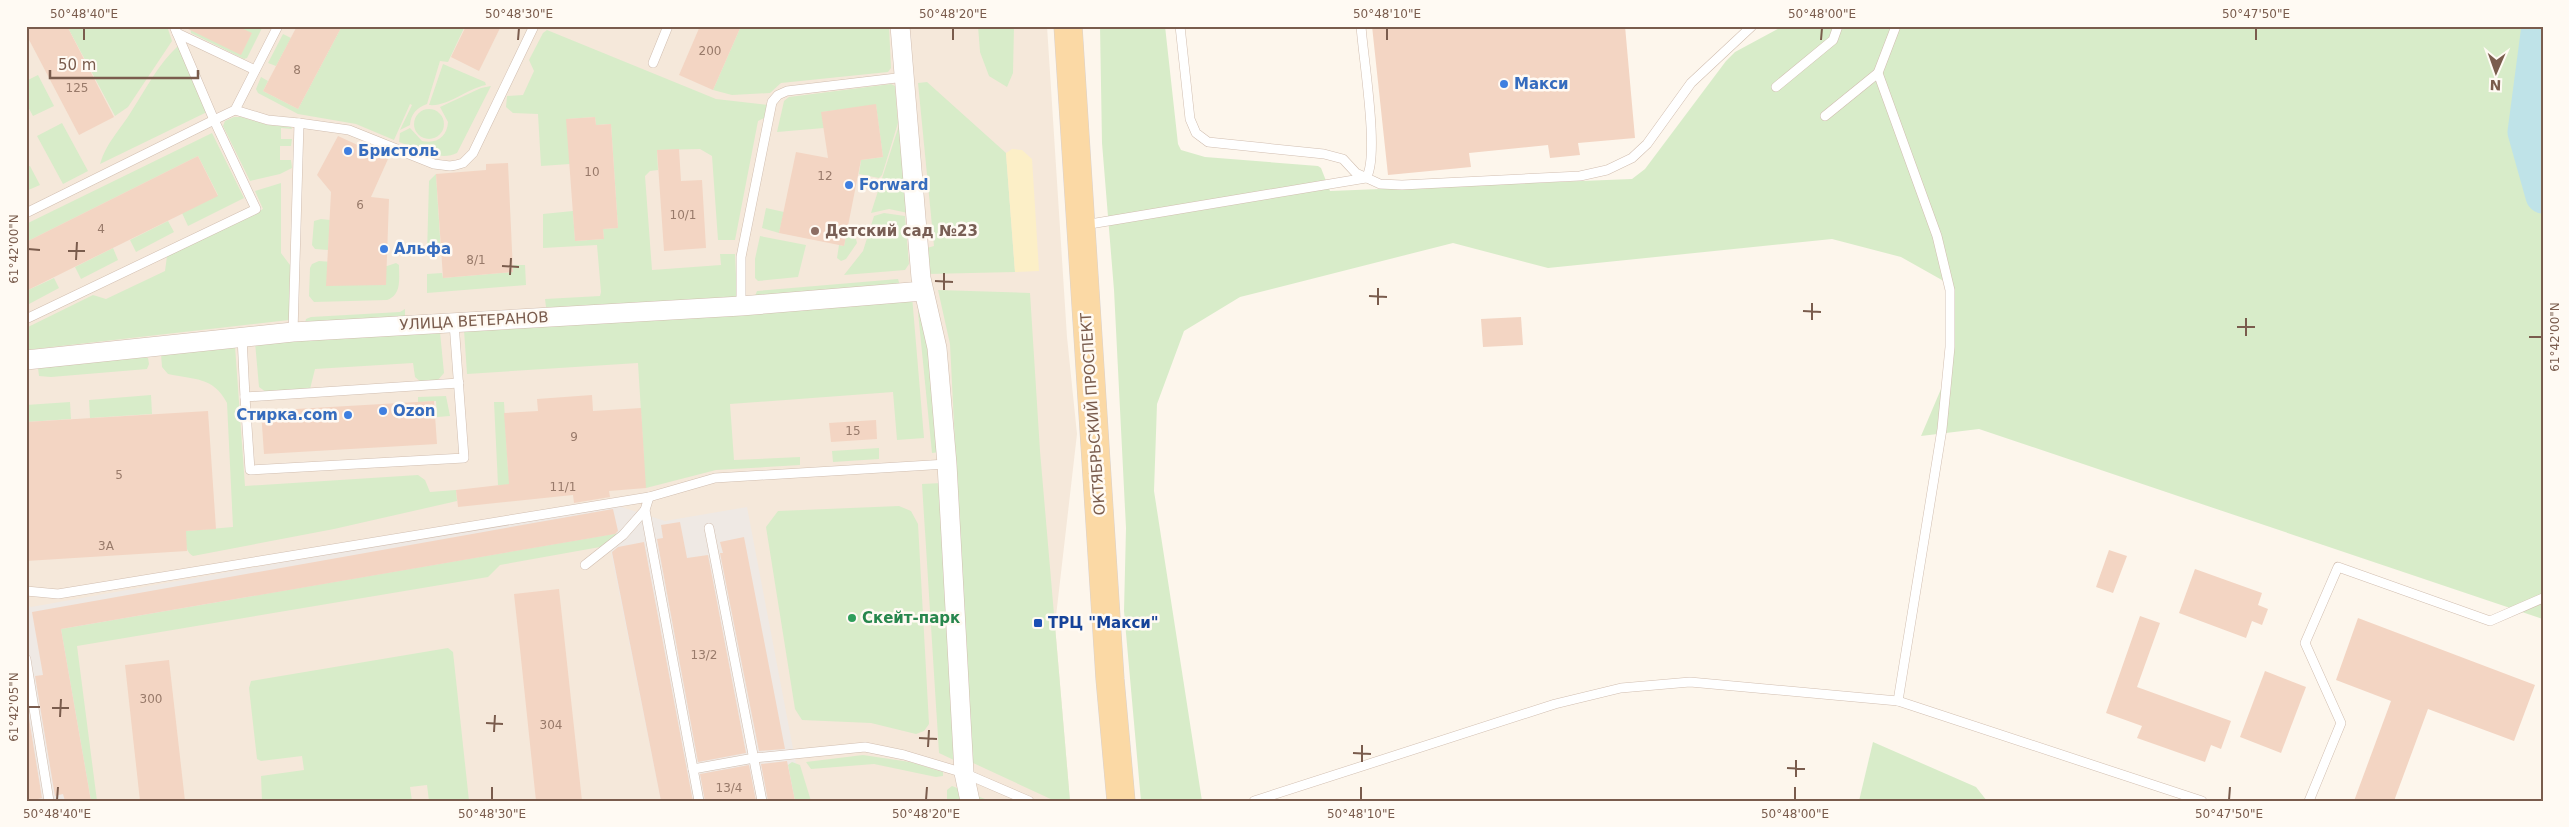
<svg xmlns="http://www.w3.org/2000/svg" width="2569" height="827" viewBox="0 0 2569 827" font-family="'DejaVu Sans',sans-serif">
<style>
.residential{fill:#f5e8da}
.industrial{fill:#efe9e4}
.green{fill:#d8ecc9}
.sand{fill:#fcefc7}
.lines{fill:none;stroke-linecap:round;stroke-linejoin:round}
.river{stroke:#bfe3e8;stroke-width:35}
.building{fill:#f3d5c3}
.service-casing{stroke:#d1beb0;stroke-width:10}
.minor-casing{stroke:#d1beb0;stroke-width:20}
.primary-casing{stroke:#dad1cd;stroke-width:29}
.service{stroke:#fff;stroke-width:9}
.minor{stroke:#fff;stroke-width:19}
.primary{stroke:#fbd9a5;stroke-width:28}
.ticks{fill:none;stroke:#7a5c4d;stroke-width:2}
.shop-dot{fill:#3f7fe0;stroke:#fffaf3;stroke-width:2}
.education-dot{fill:#8d6e63;stroke:#fffaf3;stroke-width:2}
.leisure-dot{fill:#2e9e5b;stroke:#fffaf3;stroke-width:2}
.transit-dot{fill:#1a4fb4;stroke:#fffaf3;stroke-width:2}
.labels{text-anchor:middle;stroke-width:5;stroke-linejoin:round;paint-order:stroke}
.number-label{font-size:12px;fill:#987a6a}
.shop-label{font-size:15px;font-weight:bold;fill:#366cbe;stroke:#fffaf3;text-anchor:start}
.education-label{font-size:15px;font-weight:bold;fill:#785e54;stroke:#fffaf3;text-anchor:start}
.street-label{font-size:15px;fill:#7a5c4d;stroke:#fffaf3}
.leisure-label{font-size:15px;font-weight:bold;fill:#27864d;stroke:#fffaf3;text-anchor:start}
.transit-label{font-size:15px;font-weight:bold;fill:#164399;stroke:#fffaf3;text-anchor:start}
.neatline{fill:none;stroke:#7a5c4d;stroke-width:2}
.ticks-label{font-size:12px;text-anchor:middle;fill:#7a5c4d}
</style>
<rect width="100%" height="100%" fill="#fdf6ec"/>
<polygon class="residential" points="26,26 1047,26 1067,337 1077,434 1055,625 1070,801 26,801"/>
<polygon class="industrial" points="612,504 665,521 747,507 803,801 661,801 608,537 64,633 93,801 26,801 26,605 31,607"/>
<g class="green">
<polygon points="67,26 167,26 172,41 128,107 115,116"/>
<polygon points="190,26 263,26 247,58 244,59 191,33"/>
<path d="M342,26H465L448,62L440,61L427,104C417,108 411,113 410,125L400,130L412,105L410,104L394,140L356,124L298,114L258,93L256,89L261,77L268,81L263,91L298,109Z"/>
<polygon points="741,26 889,26 891,68 888,72 781,83 770,93 732,95 713,90"/>
<polygon points="978,26 1014,26 1013,73 1007,87 989,76 980,52"/>
<polygon points="1100,26 1165,26 1178,144 1181,150 1205,157 1318,166 1321,168 1330,191 1632,179 1645,169 1726,61 1735,52 1783,26 2543,26 2543,619 1979,429 1921,436 1947,375 1949,284 1901,257 1832,239 1548,268 1453,243 1240,297 1184,331 1157,404 1154,491 1202,801 1141,801 1124,611 1126,528 1114,290 1102,143"/>
<polygon points="547,30 716,99 768,105 766,117 758,121 735,240 718,240 712,156 700,149 657,150 658,170 650,171 645,176 652,270 721,265 720,254 735,254 737,297 549,311 546,307 545,299 600,296 601,292 597,245 543,248 543,214 573,211 575,241 604,239 603,229 618,228 611,124 596,125 595,117 567,119 570,164 541,166 538,114 513,113 506,107 507,96 523,95 534,71 529,60 543,33"/>
<polygon points="283,34 291,38 276,66 268,63"/>
<path d="M179,45L207,112L100,164C106,143 120,130 131,112C146,89 158,64 179,45Z"/>
<path d="M443,64L485,82L486,85C466,89 448,107 429,105Z"/>
<polygon points="38,75 54,106 33,116 26,103 26,81"/>
<polygon points="927,82 1006,153 1015,272 928,274 927,248 934,246 918,83"/>
<polygon points="891,84 895,86 898,123 882,175 879,178 859,174 861,160 883,157 876,105 822,112 824,128 777,132 784,101 789,97"/>
<path d="M491,86L457,153C439,162 417,148 399,142L400,133L410,128L422,141C437,144 447,137 448,122L440,107L481,88Z"/>
<circle cx="429" cy="124" r="15"/>
<polygon points="234,117 241,117 268,125 291,127 292,129 281,128 281,139 292,139 291,146 280,146 280,160 291,160 292,168 280,174 250,181 223,126 225,121"/>
<polygon points="900,122 908,213 889,209 871,213"/>
<polygon points="62,123 88,171 63,184 37,136"/>
<polygon points="212,133 244,198 188,226 182,213 218,195 198,156 26,242 26,224"/>
<polygon points="30,166 40,185 26,191 26,167"/>
<polygon points="436,174 441,253 427,254 429,181"/>
<polygon points="281,183 281,253 290,265 289,320 26,350 26,328 93,295 106,299 165,271 167,256 263,209 255,191"/>
<polygon points="766,208 784,212 779,233 762,228"/>
<polygon points="884,213 905,216 909,264 905,270 844,275 863,251 874,216"/>
<polygon points="321,219 330,220 328,250 315,249 312,245 314,221"/>
<polygon points="168,221 174,232 136,252 130,240"/>
<polygon points="760,236 806,245 798,277 758,281 755,278 755,259"/>
<polygon points="846,236 856,239 857,243 846,259 841,261 837,258 839,245 844,246"/>
<polygon points="113,248 118,260 81,279 75,267"/>
<path d="M319,261L387,266L396,263L399,265C399,278 402,295 387,300L314,302L309,296L310,268L312,264Z"/>
<polygon points="513,265 525,265 526,285 427,293 427,274 442,273 443,278 513,272"/>
<polygon points="54,278 59,288 29,304 26,291"/>
<polygon points="898,279 901,289 755,296 757,291"/>
<polygon points="938,290 1030,293 1040,451 1070,801 1055,801 971,762 950,344"/>
<polygon points="912,296 924,438 897,440 893,392 730,404 734,460 800,457 800,465 716,470 646,488 498,485 494,402 504,402 508,470 644,461 638,363 467,374 464,330"/>
<polygon points="405,309 405,320 305,323 306,319 311,317 400,312"/>
<polygon points="918,312 924,316 940,452 932,453"/>
<polygon points="440,332 444,373 437,381 421,382 415,377 413,363 315,369 310,389 266,392 259,387 255,342"/>
<path d="M235,346L245,486L418,475L425,480L430,492L456,490L457,501L334,529L193,556C184,551 186,541 186,531L233,527L227,403C213,376 194,380 168,374L162,367L161,354Z"/>
<polygon points="141,356 148,358 149,364 147,369 51,377 39,376 38,368 40,364"/>
<polygon points="151,395 152,414 90,418 89,400"/>
<polygon points="446,396 450,416 437,417 436,401 418,402 418,397"/>
<polygon points="70,402 71,419 26,422 26,405"/>
<polygon points="879,448 879,459 833,462 832,451"/>
<polygon points="942,483 958,762 939,753 922,484"/>
<polygon points="899,506 911,511 918,524 929,724 924,731 916,734 871,723 802,720 795,709 766,527 778,511"/>
<polygon points="619,533 600,547 500,565 488,577 77,646 97,801 91,801 61,629"/>
<polygon points="448,648 453,652 469,801 429,801 427,785 410,787 412,801 262,801 261,776 304,770 302,756 261,761 257,759 249,688 251,681"/>
<polygon points="1873,742 1976,787 1987,801 1859,801"/>
<polygon points="863,755 910,762 943,772 943,776 936,777 874,764 811,769 806,762"/>
<polygon points="792,762 800,765 811,801 795,801 788,765"/>
<polygon points="952,786 990,801 947,801 947,790"/>
</g>
<polygon class="sand" points="1012,149 1022,150 1032,159 1039,271 1015,272 1006,153"/>
<g class="lines">
<polyline class="river" points="2539,26 2525,132 2543,196"/>
</g>
<g class="building">
<polygon points="26,26 67,26 114,117 79,135 26,34"/>
<polygon points="182,26 237,26 252,33 241,55"/>
<polygon points="297,26 342,26 298,109 263,91"/>
<polygon points="466,26 501,26 479,71 451,57"/>
<polygon points="700,26 741,26 713,90 679,75"/>
<polygon points="1372,26 1625,26 1635,138 1578,143 1580,155 1550,158 1548,145 1469,153 1471,167 1388,175"/>
<polygon points="876,104 883,157 861,160 844,246 779,233 796,152 828,158 821,112"/>
<polygon points="595,117 596,125 611,124 618,228 603,229 604,239 575,241 566,119"/>
<polygon points="338,136 388,159 371,197 389,199 386,285 326,286 331,192 317,175"/>
<polygon points="679,149 681,181 702,180 706,248 664,251 657,150"/>
<polygon points="198,156 218,196 26,291 26,242"/>
<polygon points="508,163 513,272 443,278 436,174 486,170 486,164"/>
<polygon points="1521,317 1523,345 1483,347 1481,319"/>
<polygon points="592,395 593,411 641,408 646,488 609,491 610,497 574,503 573,495 458,507 456,490 509,484 504,413 538,411 537,399"/>
<polygon points="434,401 437,444 264,454 261,411"/>
<polygon points="208,411 216,529 186,531 187,551 26,561 26,422"/>
<polygon points="876,420 877,439 831,442 829,423"/>
<polygon points="613,509 618,531 615,534 61,629 91,801 65,801 63,794 55,796 35,676 43,675 32,612"/>
<polygon points="680,522 687,558 708,555 746,753 698,762 657,539 663,538 661,525"/>
<polygon points="744,537 785,749 759,751 720,553 723,553 720,542"/>
<polygon points="644,542 687,770 693,801 661,801 612,552 618,547"/>
<polygon points="2109,550 2127,556 2113,593 2096,587"/>
<polygon points="2195,569 2262,593 2258,605 2268,609 2262,625 2252,621 2246,638 2179,613"/>
<polygon points="559,589 582,801 536,801 520,649 514,594"/>
<polygon points="2140,616 2160,623 2137,687 2231,721 2221,749 2211,745 2205,762 2137,738 2142,726 2106,713"/>
<polygon points="2358,618 2535,685 2514,741 2428,709 2394,801 2354,801 2391,701 2336,680"/>
<polygon points="169,660 185,801 140,801 125,665"/>
<polygon points="2265,671 2306,687 2281,753 2240,737"/>
<polygon points="26,700 42,798 29,801 26,801"/>
<polygon points="787,761 795,801 768,801 761,764"/>
<polygon points="749,765 756,801 705,801 700,774"/>
</g>
<g class="lines">
<g class="service-casing">
<g id="service">
<polyline points="174,26 214,120 235,110 278,26"/>
<polyline points="1180,26 1190,119 1196,133 1208,142 1324,154 1343,159 1356,173 1380,184 1402,185 1580,176 1607,170 1632,158 1647,144 1691,83 1752,26"/>
<polyline points="1896,26 1878,73 1937,236 1950,290 1950,347 1942,429 1898,701"/>
<polyline points="177,33 255,70"/>
<polyline points="653,63 668,26"/>
<polyline points="1776,87 1833,40 1838,26"/>
<polyline points="235,110 268,120 299,123"/>
<polyline points="1825,116 1878,73"/>
<polyline points="26,213 214,120 256,209 26,319"/>
<path d="M1084,225L1366,178C1380,157 1363,57 1361,26"/>
<polyline points="741,306 741,257 772,102 778,95 787,91 905,77"/>
<polyline points="293,332 299,123 349,130 434,164 450,166 456,165 463,163 473,153 534,26"/>
<polyline points="242,337 245,397 459,383"/>
<polyline points="245,397 250,470 464,458 454,323"/>
<polyline points="649,497 715,478 947,464"/>
<polyline points="709,528 762,801"/>
<polyline points="585,565 623,535 645,510"/>
<polyline points="26,591 58,594 649,497 645,510 699,801"/>
<polyline points="26,659 49,801"/>
<polyline points="693,769 754,758 865,747 904,755 964,773 1029,801"/>
<polyline points="1254,801 1555,704 1621,688 1690,682 1898,701 2202,801"/>
<polyline points="2309,801 2341,723 2305,643 2338,567 2490,621 2543,598"/>
</g>
</g>
<g class="minor-casing">
<g id="minor">
<polyline points="900,26 921,278 937,348 947,464 964,773 970,801"/>
<polyline points="26,360 293,332 741,306 923,291"/>
</g>
</g>
<g class="primary-casing">
<polyline id="primary" points="1068,26 1110,679 1121,801"/>
</g>
<use href="#service" class="service"/>
<use href="#minor" class="minor"/>
<use href="#primary" class="primary"/>
</g>
<path class="ticks" d="M84,40V28M518,40L519,28M953,40V28M1387,40V28M1821,40L1822,28M2256,40V28M28,249L40,250M68,251H85M76,260L77,242M502,266L519,267M510,275L511,258M935,281L953,282M944,290V273M1369,296L1387,297M1378,305V288M1803,311L1821,312M1812,320V303M2237,327H2255M2246,336V318M2529,337H2542M28,707H40M52,708H69M60,717L61,699M486,723L503,724M494,732L495,715M919,738L937,739M928,747L929,730M1353,753L1371,754M1362,762V745M1787,768L1805,769M1796,777V760M57,800L58,787M492,800V787M926,800L927,787M1361,800V787M1795,800V787M2229,800L2230,787"/>
<g class="shop-dot">
<circle cx="1504" cy="84" r="5"/>
<circle cx="348" cy="151" r="5"/>
<circle cx="849" cy="185" r="5"/>
<circle cx="384" cy="249" r="5"/>
<circle cx="383" cy="411" r="5"/>
<circle cx="348" cy="415" r="5"/>
</g>
<circle class="education-dot" cx="815" cy="231" r="5"/>
<circle class="leisure-dot" cx="852" cy="618" r="5"/>
<rect class="transit-dot" x="1033" y="618" width="10" height="10" rx="2.5"/>
<g class="labels">
<g class="number-label">
<text x="710" y="55">200</text>
<text x="297" y="74">8</text>
<text x="77" y="92">125</text>
<text x="592" y="176">10</text>
<text x="825" y="180">12</text>
<text x="360" y="209">6</text>
<text x="683" y="219">10/1</text>
<text x="101" y="233">4</text>
<text x="476" y="264">8/1</text>
<text x="853" y="435">15</text>
<text x="574" y="441">9</text>
<text x="119" y="479">5</text>
<text x="563" y="491">11/1</text>
<text x="106" y="550">3А</text>
<text x="704" y="659">13/2</text>
<text x="151" y="703">300</text>
<text x="551" y="729">304</text>
<text x="729" y="792">13/4</text>
</g>
<g class="shop-label">
<text x="1514" y="89">Макси</text>
<text x="358" y="156">Бристоль</text>
<text x="859" y="190">Forward</text>
<text x="394" y="254">Альфа</text>
<text x="393" y="416">Ozon</text>
<text x="338" y="420" text-anchor="end">Стирка.com</text>
</g>
<g class="education-label">
<text x="825" y="236">Детский сад №23</text>
</g>
<g class="street-label">
<text transform="translate(474 321) rotate(-3)" y="5">УЛИЦА ВЕТЕРАНОВ</text>
<text transform="translate(1093 414) rotate(-94)" y="5">ОКТЯБРЬСКИЙ ПРОСПЕКТ</text>
</g>
<g class="leisure-label">
<text x="862" y="623">Скейт-парк</text>
</g>
<g class="transit-label">
<text x="1048" y="628">ТРЦ "Макси"</text>
</g>
</g>
<rect width="2569" height="827" fill="none" stroke="#fffaf3" stroke-width="55"/>
<g transform="translate(2496 72) rotate(182)" stroke="#fffaf3" stroke-width="4" paint-order="stroke">
<path d="M0-4L9 19L0 12L-9 19Z" fill="#7a5c4d"/>
<text y="-8" font-size="14" font-weight="bold" text-anchor="middle" fill="#7a5c4d">N</text>
</g>
<path d="M50 70v8h148v-8" fill="none" stroke="#7a5c4d" stroke-width="2.5"/>
<text x="58" y="70" font-size="15" fill="#7a5c4d" stroke="#fffaf3" stroke-width="4" paint-order="stroke">50 m</text>
<rect x="28" y="28" width="2514" height="772" class="neatline"/>
<g class="ticks-label">
<text x="84" y="18">50°48'40"E</text>
<text x="519" y="18">50°48'30"E</text>
<text x="953" y="18">50°48'20"E</text>
<text x="1387" y="18">50°48'10"E</text>
<text x="1822" y="18">50°48'00"E</text>
<text x="2256" y="18">50°47'50"E</text>
<text transform="translate(14 249) rotate(-90)" y="4">61°42'00"N</text>
<text transform="translate(2555 337) rotate(-90)" y="4">61°42'00"N</text>
<text transform="translate(14 707) rotate(-90)" y="4">61°42'05"N</text>
<text x="57" y="818">50°48'40"E</text>
<text x="492" y="818">50°48'30"E</text>
<text x="926" y="818">50°48'20"E</text>
<text x="1361" y="818">50°48'10"E</text>
<text x="1795" y="818">50°48'00"E</text>
<text x="2229" y="818">50°47'50"E</text>
</g>
</svg>
